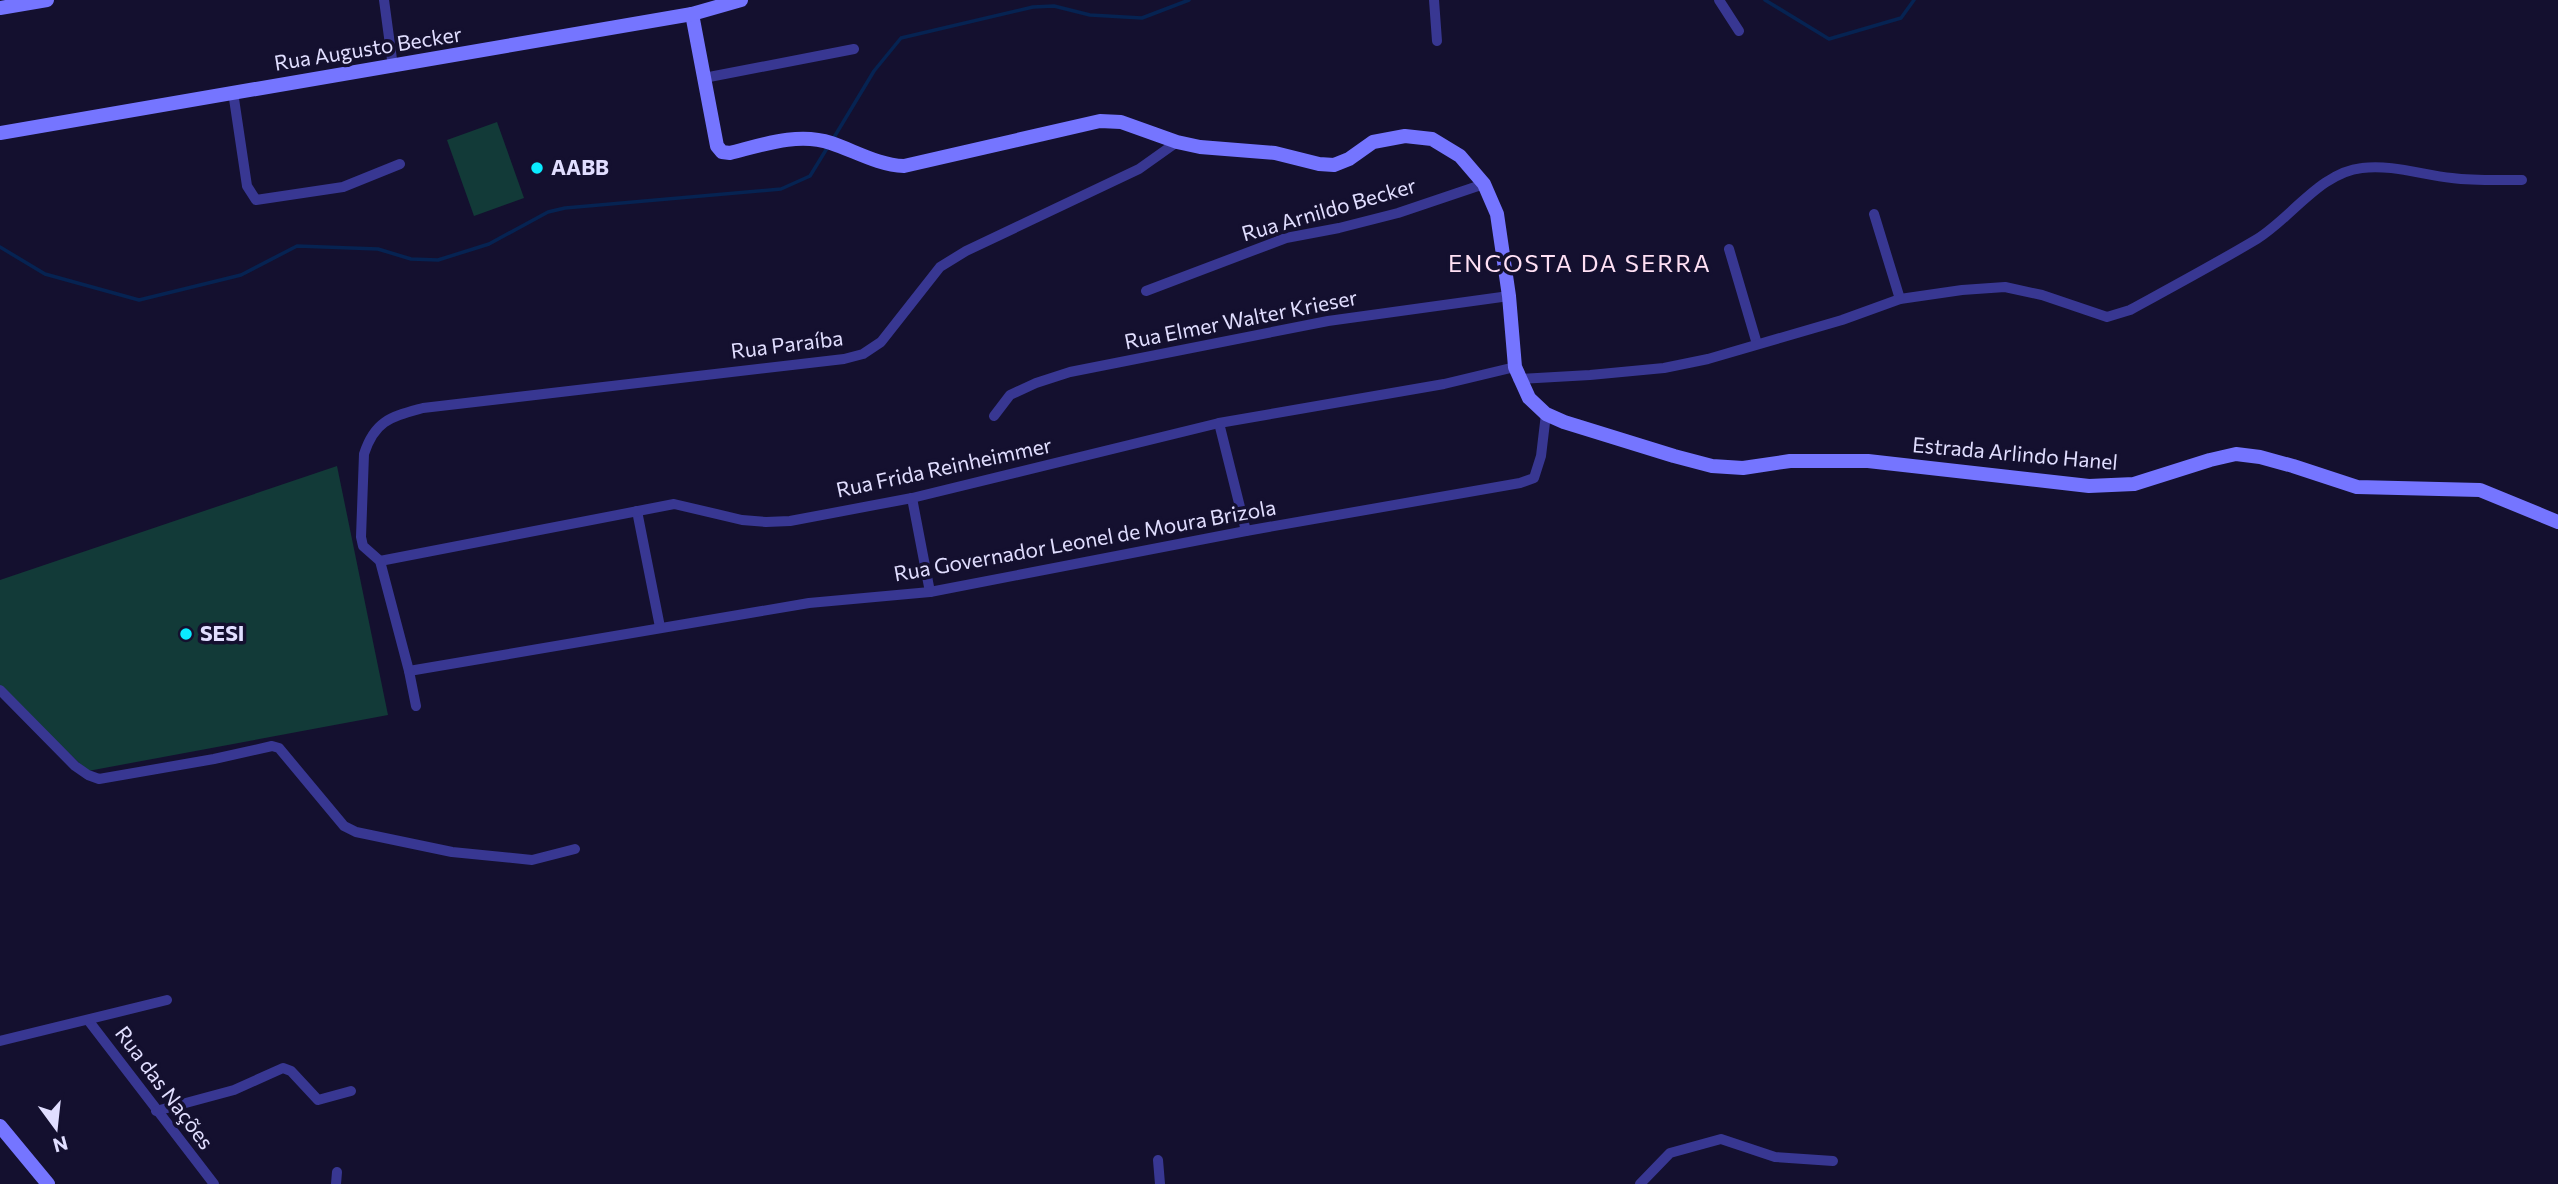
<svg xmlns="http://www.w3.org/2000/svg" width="2558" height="1184" viewBox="0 0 2558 1184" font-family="Commissioner,sans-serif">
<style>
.green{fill:#123a38}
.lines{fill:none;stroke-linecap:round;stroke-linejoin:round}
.stream{stroke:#062352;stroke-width:3.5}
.street{stroke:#383792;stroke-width:10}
.secondary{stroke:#7575ff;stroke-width:14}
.poi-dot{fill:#0aebff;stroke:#14102f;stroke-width:2.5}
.labels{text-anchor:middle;stroke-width:7;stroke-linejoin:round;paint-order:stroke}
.street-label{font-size:21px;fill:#e1deff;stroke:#14102f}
.poi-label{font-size:21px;font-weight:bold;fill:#e1deff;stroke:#14102f;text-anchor:start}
.quarter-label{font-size:24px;letter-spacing:2px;fill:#ffe0f4;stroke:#14102f}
</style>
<rect width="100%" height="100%" fill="#14102f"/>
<g class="green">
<polygon points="497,122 524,198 474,216 447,140"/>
<polygon points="337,466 388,715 88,771 0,689 0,580"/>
</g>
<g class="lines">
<g class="stream">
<polyline points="1765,0 1829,39 1901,18 1914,0"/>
<polyline points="833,139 874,71 901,38 1033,7 1054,6 1090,15 1142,18 1189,0"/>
<polyline points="0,247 45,274 139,300 241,275 297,246 378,249 411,259 438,260 489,244 548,212 565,208 781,189 810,176 829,145"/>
</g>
<g class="street">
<polyline points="384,0 393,67"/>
<polyline points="1434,0 1437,41"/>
<polyline points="1719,0 1739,31"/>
<polyline points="704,78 854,49"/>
<polyline points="233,92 247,186 256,200 343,187 400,164"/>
<polyline points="1874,214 1900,299"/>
<polyline points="1729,249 1757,344"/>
<polyline points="1146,291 1286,238 1339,228 1398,213 1484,184"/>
<path d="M1518,379L1590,375L1664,368L1708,359L1842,320L1900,299L1962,290L2005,287L2042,295L2107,317L2130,310C2172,287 2215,264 2257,239C2291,218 2321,172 2362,168C2391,164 2423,175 2452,178C2475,181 2499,180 2522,180"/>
<polyline points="994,416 1010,395 1036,383 1070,372 1328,321 1509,296"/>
<polyline points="1219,423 1246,531"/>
<polyline points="912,498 930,592"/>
<polyline points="637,511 660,627"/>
<polyline points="380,561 674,504 742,520 766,522 790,521 912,498 1219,423 1444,384 1515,367"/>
<polyline points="409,671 809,603 930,592 1246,531 1520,483 1534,478 1541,456 1546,414"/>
<polyline points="0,690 75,766 88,775 99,779 214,759 272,746 279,748 344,826 356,832 452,852 532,860 575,849"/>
<path d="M416,706L409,671L380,561L363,546L361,537L364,454C375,420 391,417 423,408L844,359L863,354L881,342L940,267L966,251L1139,169L1177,142"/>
<polyline points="88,1020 214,1184"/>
<polyline points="0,1041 167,1000"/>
<polyline points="156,1111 234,1090 283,1068 291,1071 318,1100 351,1091"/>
<polyline points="1158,1160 1160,1184"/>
<polyline points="336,1184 337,1172"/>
<polyline points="1640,1184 1670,1153 1721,1139 1775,1157 1833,1161"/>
</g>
<g class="secondary">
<polyline points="0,8 47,0"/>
<path d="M692,14L717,146L722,152L730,153C762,145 798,132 831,143C855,151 878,165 904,166L1100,121L1121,122L1177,142L1200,147L1275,153L1319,164L1334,165L1349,159L1373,142L1405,136L1432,139L1460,156L1484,184L1497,214L1509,296L1515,367L1529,398L1546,414L1564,422L1674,456L1712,466L1743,468L1790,461H1868L2089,486L2134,484L2210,460L2236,454L2260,457L2293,466L2357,487L2480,490L2558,522"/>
<polyline points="0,133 692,14 741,0"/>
<polyline points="0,1126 48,1184"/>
</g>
</g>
<g class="poi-dot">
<circle cx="537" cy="168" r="7"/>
<circle cx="186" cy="634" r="7"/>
</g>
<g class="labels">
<g class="street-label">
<text transform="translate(368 49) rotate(-9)" y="7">Rua Augusto Becker</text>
<text transform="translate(1329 210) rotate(-16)" y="7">Rua Arnildo Becker</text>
<text transform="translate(1241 320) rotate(-11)" y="7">Rua Elmer Walter Krieser</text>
<text transform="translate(787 345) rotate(-7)" y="7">Rua Paraíba</text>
<text transform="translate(2015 454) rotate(5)" y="7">Estrada Arlindo Hanel</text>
<text transform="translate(944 468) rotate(-12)" y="7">Rua Frida Reinheimmer</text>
<text transform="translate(1085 541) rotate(-10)" y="7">Rua Governador Leonel de Moura Brizola</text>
<text transform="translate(164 1088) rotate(53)" y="7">Rua das Nações</text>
</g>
<g class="poi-label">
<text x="551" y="175">AABB</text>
<text x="200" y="641">SESI</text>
</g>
<g class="quarter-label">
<text x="1580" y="272">ENCOSTA DA SERRA</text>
</g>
</g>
<g transform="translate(56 1128) rotate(165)" stroke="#14102f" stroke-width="5" paint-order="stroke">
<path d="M0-5L12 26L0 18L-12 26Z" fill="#e1deff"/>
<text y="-10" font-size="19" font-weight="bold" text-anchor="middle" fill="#e1deff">N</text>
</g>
</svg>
